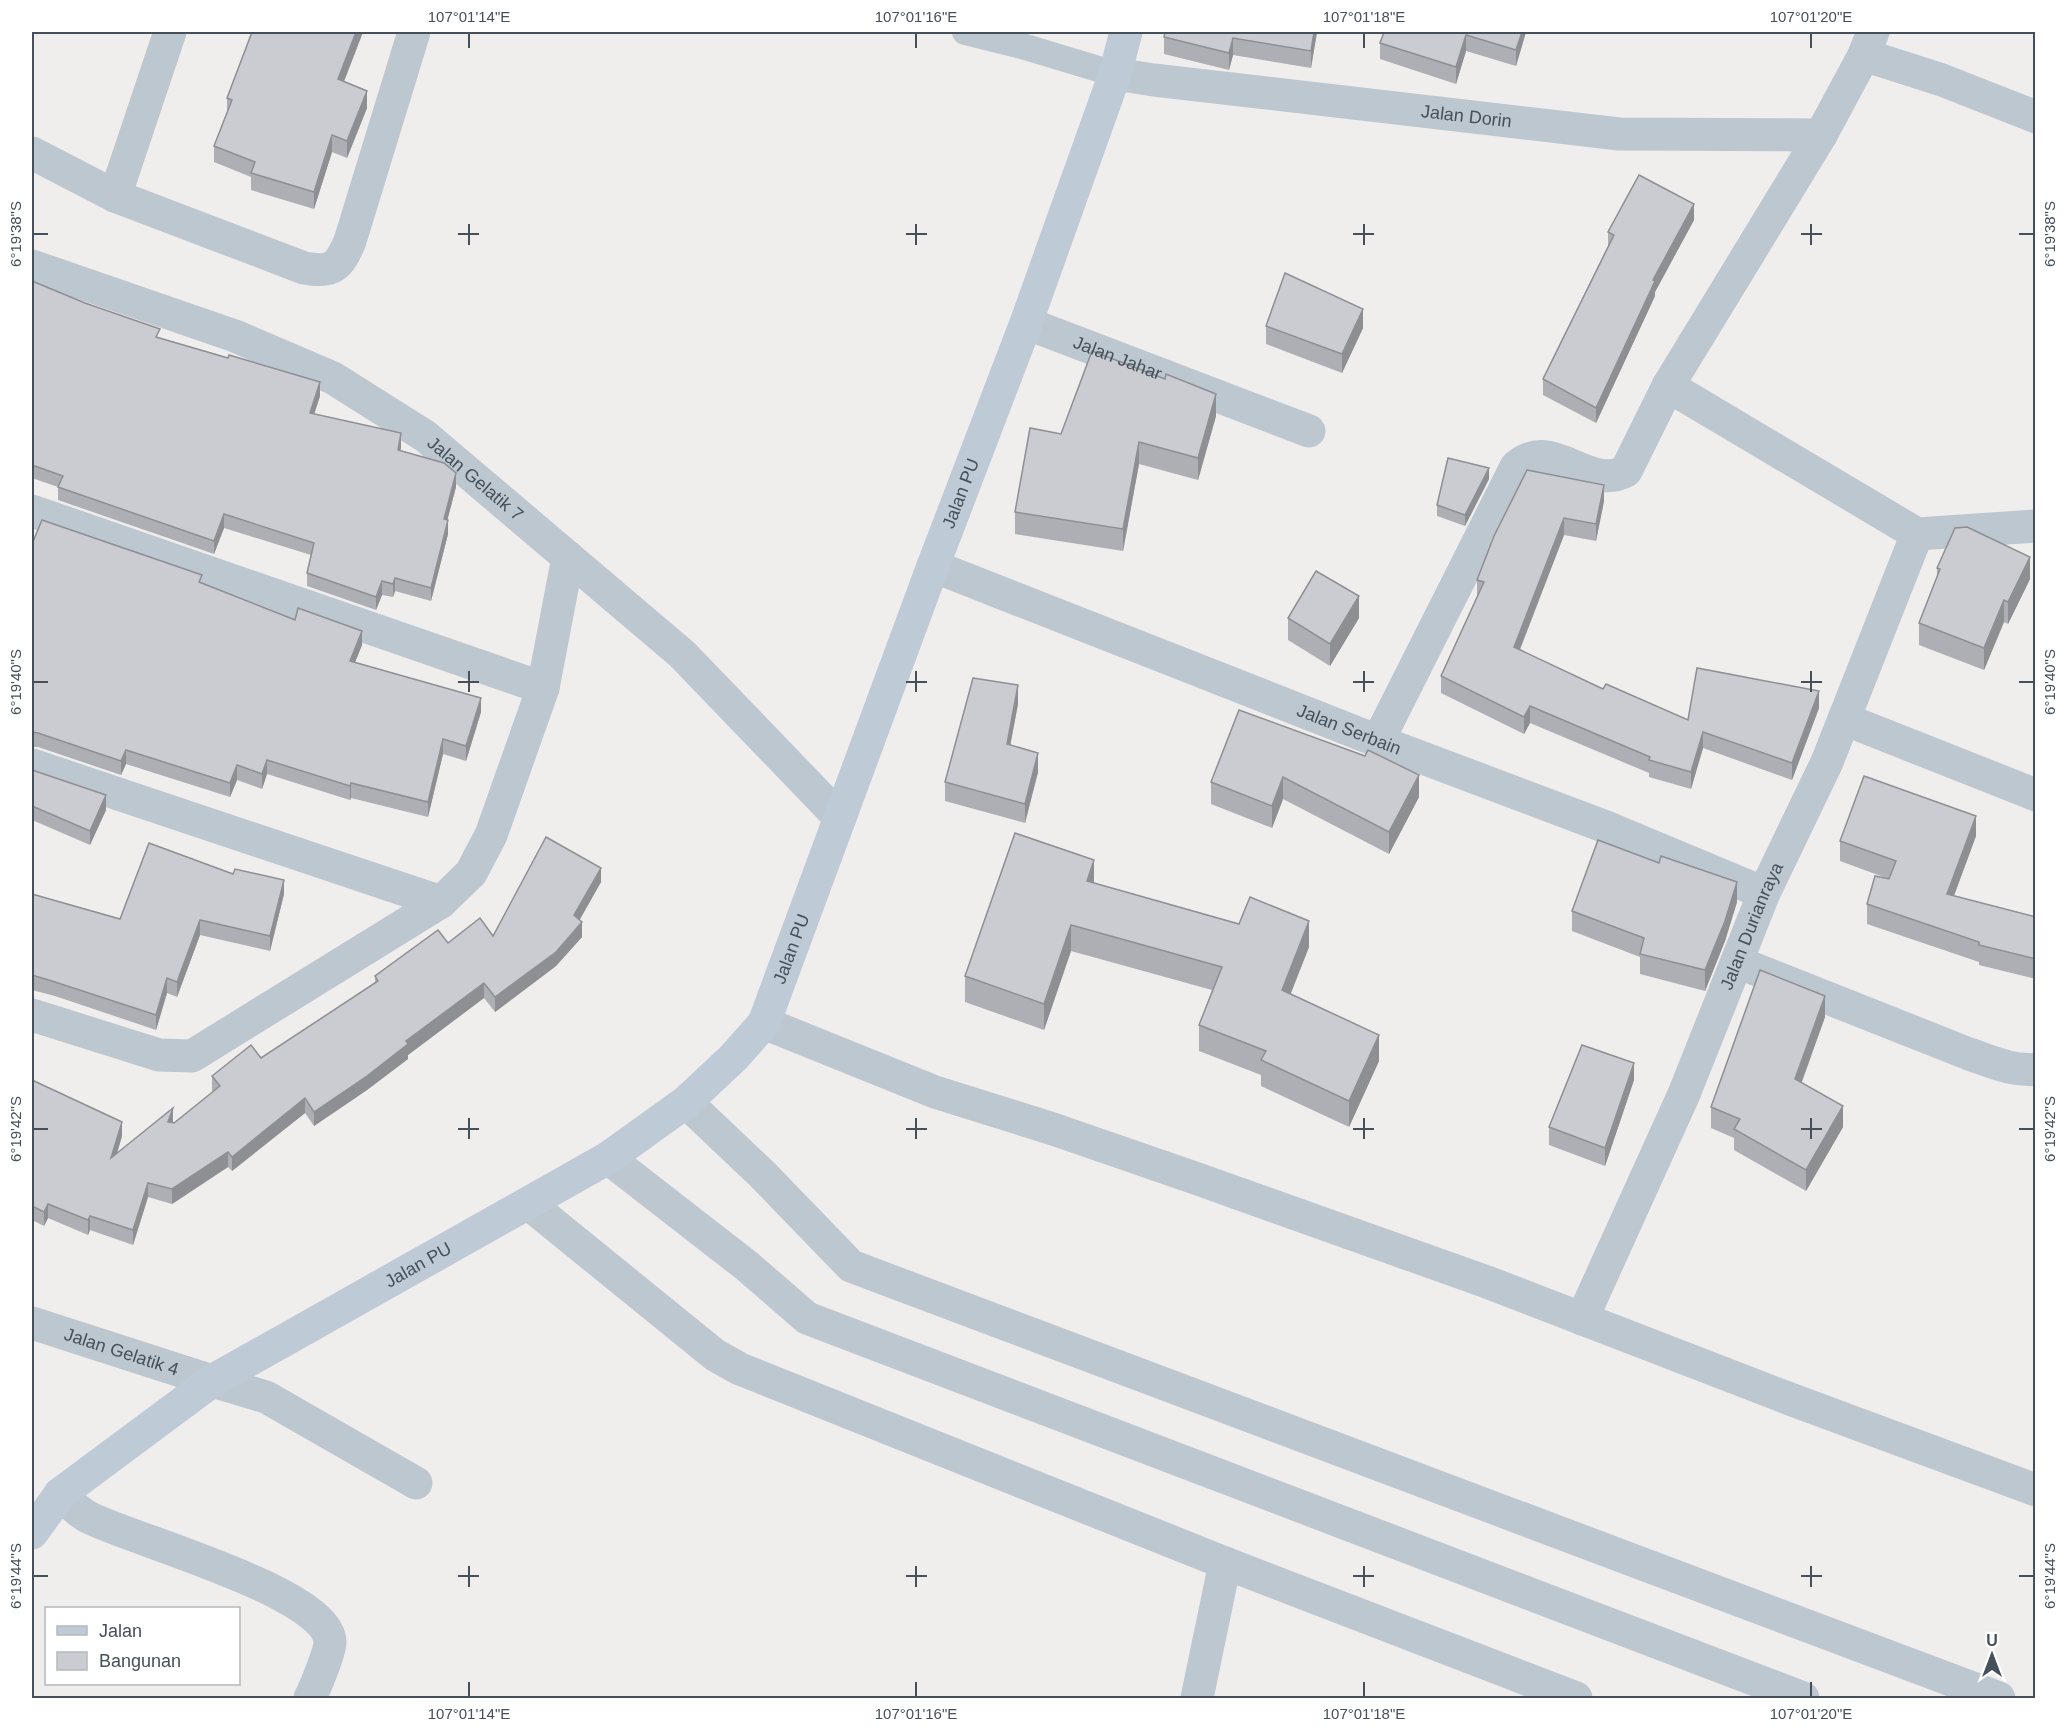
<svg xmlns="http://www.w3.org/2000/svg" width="2067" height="1730" viewBox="0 0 2067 1730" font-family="Helvetica,sans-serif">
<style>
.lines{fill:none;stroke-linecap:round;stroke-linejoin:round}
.lane{stroke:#bdc7d0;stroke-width:26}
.street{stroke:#bdc7d0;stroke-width:33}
.secondary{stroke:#bfcad7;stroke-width:33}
.wall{fill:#aeafb5}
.shaded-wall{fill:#8d8f93}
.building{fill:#caccd2;stroke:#8d8f93;stroke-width:1.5}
.ticks{fill:none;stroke:#45505b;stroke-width:2}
.labels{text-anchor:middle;stroke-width:4.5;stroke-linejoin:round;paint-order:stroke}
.street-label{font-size:18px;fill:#45505b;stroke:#fff}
.neatline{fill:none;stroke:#45505b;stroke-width:2}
.ticks-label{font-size:15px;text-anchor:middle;fill:#45505b}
</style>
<rect width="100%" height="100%" fill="#f0eded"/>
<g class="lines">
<polyline class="lane" points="965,32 1022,46 1115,74"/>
<g class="street">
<polyline points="1864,55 1942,80 2036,117"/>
<path id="s1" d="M1115,74L1154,80L1619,134L1821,135"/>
<path d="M32,153L115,196L304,268C333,273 339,267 350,241L414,32"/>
<polyline points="115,196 170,32"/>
<path id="s2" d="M32,266L235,336L333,378L425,436L682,654L840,818"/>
<path id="s3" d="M1026,323L1309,431"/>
<polyline points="1668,386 1917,534 2036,526"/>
<polyline points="32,511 543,688"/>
<path id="s4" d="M933,566L1378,741L1606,827L1764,893"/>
<polyline points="1844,719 2036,795"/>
<path d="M1378,741L1516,467C1552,434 1587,492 1626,471L1668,386L1821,135L1864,55L1873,32"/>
<polyline points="32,765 441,902"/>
<path d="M1737,962L1969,1054C1990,1061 2013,1072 2036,1069"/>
<polyline points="32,1015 159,1055 192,1056 441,902 471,873 491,835 543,688 568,557"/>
<polyline points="764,1023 935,1092 1053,1129 1195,1178 1487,1282 1790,1399 2036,1490"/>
<polyline points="686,1102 763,1175 851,1266 1999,1698"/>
<polyline points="608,1158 747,1266 807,1318 1803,1698"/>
<polyline points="529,1204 715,1355 740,1369 1225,1563 1576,1698"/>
<path id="s5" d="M1582,1319L1684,1094L1764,893L1827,762L1917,534"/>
<path id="s6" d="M32,1323L212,1381L266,1397L416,1483"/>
<path d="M60,1494C69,1502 78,1512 88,1517C129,1539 329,1592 330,1642C330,1652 315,1688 310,1698"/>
<polyline points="1197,1698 1225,1563"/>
</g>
<path class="secondary" id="s7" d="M32,1533L60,1494L212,1381L608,1158L686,1102L734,1057L764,1023L933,566L1026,323L1115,74L1126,32"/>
</g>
<g class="wall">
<polygon points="252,32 363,32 344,82 367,108 347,158 332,152 314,209 251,190 251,177 214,162 214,146 227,112 227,98"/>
<polygon points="1317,32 1311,68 1233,55 1229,70 1164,54 1164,37"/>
<polygon points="1384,32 1526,32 1516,66 1466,51 1456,84 1380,59 1380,43"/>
<polygon points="1694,220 1655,292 1655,296 1596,423 1543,395 1543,379 1608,246 1608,232"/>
<polygon points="32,281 160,338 320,396 314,414 401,447 400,451 456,487 447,520 448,534 431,601 395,591 393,597 382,595 376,610 307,586 307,573 311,555 224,528 214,554 58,500 58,487 32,478"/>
<polygon points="1266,326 1363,328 1342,373 1266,344"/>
<polygon points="1216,416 1198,480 1139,464 1123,551 1015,534 1015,512 1061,434"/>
<polygon points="1489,479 1465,526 1437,516 1437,505"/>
<polygon points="1604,501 1596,541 1564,535 1520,650 1603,689 1688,720 1819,708 1792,780 1703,748 1691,789 1649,777 1649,773 1530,723 1524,734 1441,693 1441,676 1477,597 1477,580 1494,536"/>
<polygon points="32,544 202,583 362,645 355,662 481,712 466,761 443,754 428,817 351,798 350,800 267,774 262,789 237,780 230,797 126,764 121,775 38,747 32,747"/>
<polygon points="1937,568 2030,579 2008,624 2004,622 1984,670 1919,645 1919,623 1937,578"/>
<polygon points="1288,618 1359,618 1330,666 1288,640"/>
<polygon points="1018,704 1010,745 1038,772 1025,823 945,801 945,782"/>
<polygon points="1239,710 1419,797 1389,854 1283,799 1272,828 1211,804 1211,782"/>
<polygon points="32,770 106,810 90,845 32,820"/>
<polygon points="1976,836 1954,896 2036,917 2036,979 1979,965 1979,962 1867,924 1867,904 1889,879 1840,861 1840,841"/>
<polygon points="601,882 579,920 582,937 556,966 495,1012 484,998 408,1055 408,1059 367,1090 314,1126 305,1113 232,1171 228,1167 172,1204 148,1197 133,1245 90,1230 88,1235 48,1218 44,1226 32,1220 32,1080 122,1136 117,1154 173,1123 174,1123 213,1092 212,1091 212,1076 261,1058 375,983 375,976 448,943 493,936"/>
<polygon points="1094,883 1309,947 1290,994 1379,1061 1349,1127 1261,1086 1261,1075 1199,1051 1199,1025 1212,990 1071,951 1044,1030 965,1002 965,976"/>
<polygon points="32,894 120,919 284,894 270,951 200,935 177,997 167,993 156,1030 55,996 32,990"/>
<polygon points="1737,902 1725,941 1705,991 1640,974 1640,957 1572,931 1572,911"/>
<polygon points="1825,1017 1802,1082 1843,1127 1806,1191 1734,1150 1734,1138 1711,1128 1711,1107"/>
<polygon points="1634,1080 1605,1166 1549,1145 1549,1127"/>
</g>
<g class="shaded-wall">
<polygon points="356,32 363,32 338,96 338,79"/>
<polygon points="1314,32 1317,32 1311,68 1311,51"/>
<polygon points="1522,32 1526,32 1516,66 1516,50"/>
<polygon points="1466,35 1466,51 1456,84 1456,67"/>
<polygon points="1233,38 1233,55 1229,70 1229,53"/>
<polygon points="367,91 367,108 347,158 347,141"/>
<polygon points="332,135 332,152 314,209 314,192"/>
<polygon points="1694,204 1694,220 1655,292 1655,296 1596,423 1596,408 1653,280"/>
<polygon points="1363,309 1363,328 1342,373 1342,354"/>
<polygon points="320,382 320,396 310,427 310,413"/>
<polygon points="1216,394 1216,416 1198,480 1198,458"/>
<polygon points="401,433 401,447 398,463 398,450"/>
<polygon points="1139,442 1139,464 1123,551 1123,529"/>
<polygon points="1489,468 1489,479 1465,526 1465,515"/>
<polygon points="456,473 456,487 444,533 444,519"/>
<polygon points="1604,485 1604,501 1596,541 1596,524"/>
<polygon points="224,514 224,528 214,554 214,541"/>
<polygon points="1564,518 1564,535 1514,664 1514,647"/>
<polygon points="448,520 448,534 431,601 431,588"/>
<polygon points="2030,557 2030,579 2008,624 2008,602"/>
<polygon points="395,578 395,591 393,597 393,584"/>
<polygon points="382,581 382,595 376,610 376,597"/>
<polygon points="1359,596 1359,618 1330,666 1330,644"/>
<polygon points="2004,600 2004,622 1984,670 1984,648"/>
<polygon points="362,631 362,645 350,675 350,661"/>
<polygon points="1018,685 1018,704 1007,763 1007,744"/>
<polygon points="1819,691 1819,708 1792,780 1792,763"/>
<polygon points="481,698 481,712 466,761 466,746"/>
<polygon points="1530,706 1530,723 1524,734 1524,717"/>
<polygon points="1703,732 1703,748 1691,789 1691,772"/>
<polygon points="443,739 443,754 428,817 428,802"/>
<polygon points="126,750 126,764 121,775 121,761"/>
<polygon points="1038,753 1038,772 1025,823 1025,804"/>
<polygon points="267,760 267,774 262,789 262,774"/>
<polygon points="237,765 237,780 230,797 230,783"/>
<polygon points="1419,775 1419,797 1389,854 1389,832"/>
<polygon points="1283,777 1283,799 1272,828 1272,806"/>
<polygon points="351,783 351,798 350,800 350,786"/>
<polygon points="106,795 106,810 90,845 90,831"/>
<polygon points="1976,816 1976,836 1947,914 1947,894"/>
<polygon points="1094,860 1094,885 1087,881"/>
<polygon points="601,868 601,882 574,930 574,915"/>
<polygon points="284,880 284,894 270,951 270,936"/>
<polygon points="1737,882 1737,902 1725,941 1705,991 1705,970"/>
<polygon points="200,920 200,935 177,997 177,982"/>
<polygon points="1309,921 1309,947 1282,1016 1282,990"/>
<polygon points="582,922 582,937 556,966 495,1012 495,997"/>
<polygon points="1071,925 1071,951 1044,1030 1044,1004"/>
<polygon points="167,978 167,993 156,1030 156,1015"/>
<polygon points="484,983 484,998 408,1055 408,1059 367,1090 314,1126 314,1112 406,1041"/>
<polygon points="1825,996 1825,1017 1795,1100 1795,1079"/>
<polygon points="1379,1035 1379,1061 1349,1127 1349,1101"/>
<polygon points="1634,1063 1634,1080 1605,1166 1605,1148"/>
<polygon points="305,1098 305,1113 232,1171 232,1157"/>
<polygon points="1843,1106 1843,1127 1806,1191 1806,1170"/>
<polygon points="173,1108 173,1123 168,1122"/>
<polygon points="122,1122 122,1136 111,1173 111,1158"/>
<polygon points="228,1152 228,1167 172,1204 172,1189"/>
<polygon points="148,1183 148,1197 133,1245 133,1230"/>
<polygon points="48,1204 48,1218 44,1226 44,1212"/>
<polygon points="90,1216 90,1230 88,1235 88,1220"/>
</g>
<g class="building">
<polygon points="252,32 356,32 338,79 367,91 347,141 332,135 314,192 251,173 255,162 214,146 232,100 227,98"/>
<polygon points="1165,32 1314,32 1311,51 1233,38 1229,53 1164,37"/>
<polygon points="1384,32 1522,32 1516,50 1466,35 1456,67 1380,43"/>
<polygon points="1639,175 1694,204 1653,280 1655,281 1596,408 1543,379 1614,235 1608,232"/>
<polygon points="1285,273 1363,309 1342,354 1266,326"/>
<polygon points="32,281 85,303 160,329 156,337 228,358 229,355 320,382 310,413 401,433 398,450 444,463 456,473 444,519 448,520 431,588 395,578 393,584 382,581 376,597 307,573 314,543 224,514 214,541 58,487 63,476 32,465"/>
<polygon points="1092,351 1165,379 1166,374 1216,394 1198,458 1139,442 1123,529 1015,512 1030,428 1061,434"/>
<polygon points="1448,458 1489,468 1465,515 1437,505"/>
<polygon points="1527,470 1604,485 1596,524 1564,518 1514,647 1603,689 1606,684 1688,720 1697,668 1819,691 1792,763 1703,732 1691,772 1649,760 1650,757 1530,706 1524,717 1441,676 1484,582 1477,580 1494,536"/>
<polygon points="42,520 202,575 199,582 295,620 298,608 362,631 350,661 481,698 466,746 443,739 428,802 351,783 350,786 267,760 262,774 237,765 230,783 126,750 121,761 38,733 32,732 32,544"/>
<polygon points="1967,527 2030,557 2008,602 2004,600 1984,648 1919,623 1940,569 1937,568 1955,528"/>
<polygon points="1316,571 1359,596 1330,644 1288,618"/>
<polygon points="973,678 1018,685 1007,744 1038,753 1025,804 945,782"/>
<polygon points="1239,710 1365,756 1368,750 1419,775 1389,832 1283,777 1272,806 1211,782"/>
<polygon points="32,770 106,795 90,831 32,806"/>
<polygon points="1864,776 1976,816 1947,894 2036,917 2036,959 1979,945 1979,942 1867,904 1875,876 1889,879 1896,861 1840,841"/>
<polygon points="1015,833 1094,860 1087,881 1239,924 1250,897 1309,921 1282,990 1379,1035 1349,1101 1261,1060 1266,1051 1199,1025 1222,967 1071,925 1044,1004 965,976"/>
<polygon points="546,837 601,868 574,915 582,922 556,952 495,997 484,983 406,1041 408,1044 367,1076 314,1112 305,1098 232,1157 228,1152 172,1189 148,1183 133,1230 90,1216 88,1220 48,1204 44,1212 32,1206 32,1080 122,1122 111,1158 173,1108 168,1122 174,1123 220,1086 212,1076 251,1045 261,1058 378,981 375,976 438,930 448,943 480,918 493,936"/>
<polygon points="1598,840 1659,863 1661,856 1737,882 1725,921 1705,970 1640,954 1644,938 1572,911"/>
<polygon points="149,843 233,874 235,869 284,880 270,936 200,920 177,982 167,978 156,1015 55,982 32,975 32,894 120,919"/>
<polygon points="1760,970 1825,996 1795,1079 1843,1106 1806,1170 1734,1129 1740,1119 1711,1107"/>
<polygon points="1582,1045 1634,1063 1605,1148 1549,1127"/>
</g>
<path class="ticks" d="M469,33V48M916,33V48M1364,33V48M1811,33V48M469,224V245M916,224V245M1364,224V245M1811,224V245M33,234H48M458,234H479M906,234H927M1353,234H1374M1801,234H1822M2019,234H2034M469,671V692M916,671V692M1364,671V692M1811,671V692M33,682H48M458,682H479M906,682H927M1353,682H1374M1801,682H1822M2019,682H2034M469,1118V1139M916,1118V1139M1364,1118V1139M1811,1118V1139M33,1129H48M458,1129H479M906,1129H927M1353,1129H1374M1801,1129H1822M2019,1129H2034M469,1566V1587M916,1566V1587M1364,1566V1587M1811,1566V1587M33,1576H48M458,1576H479M906,1576H927M1353,1576H1374M1801,1576H1822M2019,1576H2034M469,1682V1697M916,1682V1697M1364,1682V1697M1811,1682V1697"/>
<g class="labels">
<g class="street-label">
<text dy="6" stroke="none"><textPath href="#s1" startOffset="354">Jalan Dorin</textPath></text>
<text dy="6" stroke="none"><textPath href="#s3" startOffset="98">Jalan Jahar</textPath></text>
<text dy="6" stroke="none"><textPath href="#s2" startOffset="496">Jalan Gelatik 7</textPath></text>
<text dy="6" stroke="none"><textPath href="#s7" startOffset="1464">Jalan PU</textPath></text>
<text dy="6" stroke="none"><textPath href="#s4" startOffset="447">Jalan Serbain</textPath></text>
<text dy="6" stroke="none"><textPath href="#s5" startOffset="428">Jalan Durianraya</textPath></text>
<text dy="6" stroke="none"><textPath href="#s7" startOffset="978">Jalan PU</textPath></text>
<text dy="6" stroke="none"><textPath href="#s7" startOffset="474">Jalan PU</textPath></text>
<text dy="6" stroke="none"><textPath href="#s6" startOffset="94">Jalan Gelatik 4</textPath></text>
</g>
</g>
<rect width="2067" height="1730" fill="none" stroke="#ffffff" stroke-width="66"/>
<rect x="45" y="1607" width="195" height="78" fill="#ffffff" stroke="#b5b9bd" stroke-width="1.5"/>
<rect x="57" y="1626" width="30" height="9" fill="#bfcad7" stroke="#b5b9bd" stroke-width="1.5"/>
<text x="99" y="1637" font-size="18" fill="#45505b">Jalan</text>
<rect x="57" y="1652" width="30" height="18" fill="#caccd2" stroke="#b5b9bd" stroke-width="1.5"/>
<text x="99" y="1667" font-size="18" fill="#45505b">Bangunan</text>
<g transform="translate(1992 1655)" stroke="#ffffff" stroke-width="4.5" paint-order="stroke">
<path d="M0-4.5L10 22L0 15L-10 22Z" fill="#45505b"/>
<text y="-9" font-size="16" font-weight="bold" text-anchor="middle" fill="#45505b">U</text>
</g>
<rect x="33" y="33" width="2001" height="1664" class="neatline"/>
<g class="ticks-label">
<text x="469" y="22">107°01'14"E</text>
<text x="916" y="22">107°01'16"E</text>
<text x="1364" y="22">107°01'18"E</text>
<text x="1811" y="22">107°01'20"E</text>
<text transform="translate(16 234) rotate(-90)" y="5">6°19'38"S</text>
<text transform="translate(2050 234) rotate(-90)" y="5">6°19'38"S</text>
<text transform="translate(16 682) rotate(-90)" y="5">6°19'40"S</text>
<text transform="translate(2050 682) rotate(-90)" y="5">6°19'40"S</text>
<text transform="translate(16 1129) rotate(-90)" y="5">6°19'42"S</text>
<text transform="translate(2050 1129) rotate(-90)" y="5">6°19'42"S</text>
<text transform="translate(16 1576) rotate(-90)" y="5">6°19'44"S</text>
<text transform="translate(2050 1576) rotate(-90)" y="5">6°19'44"S</text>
<text x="469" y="1719">107°01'14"E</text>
<text x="916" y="1719">107°01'16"E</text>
<text x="1364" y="1719">107°01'18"E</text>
<text x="1811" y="1719">107°01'20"E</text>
</g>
</svg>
